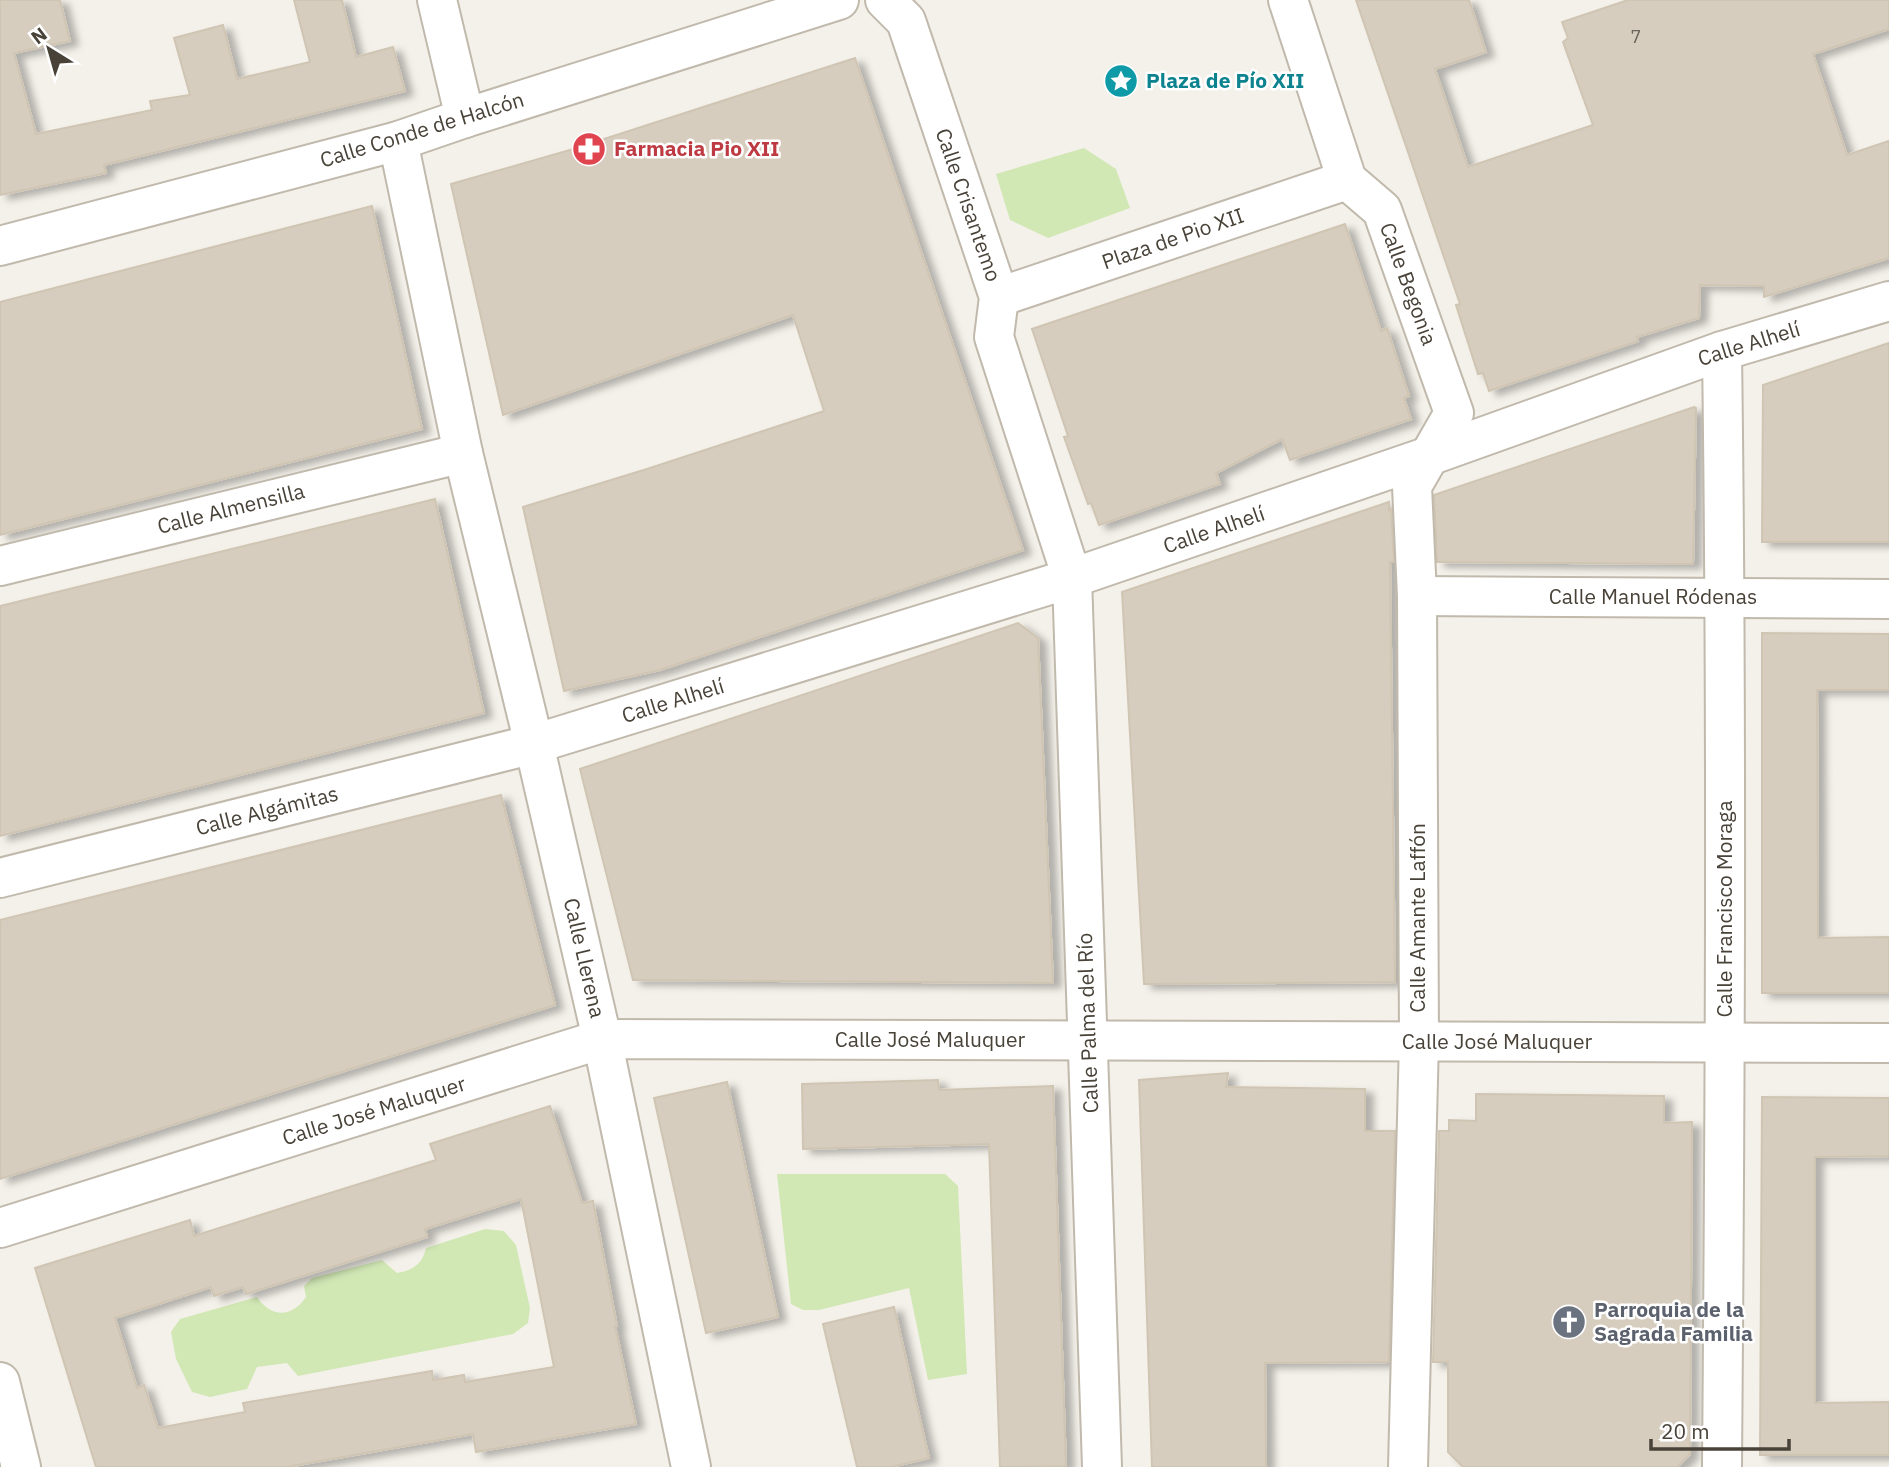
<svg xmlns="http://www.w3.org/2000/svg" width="1889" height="1467" viewBox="0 0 1889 1467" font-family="'IBM Plex Sans',sans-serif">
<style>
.green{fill:#d1e7b4}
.building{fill:#d6cdbf;stroke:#d0c5b3;stroke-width:2;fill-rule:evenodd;filter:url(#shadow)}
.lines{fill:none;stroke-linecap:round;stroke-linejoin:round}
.minor-casing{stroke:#c0b9ac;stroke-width:42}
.minor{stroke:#fff;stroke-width:38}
.labels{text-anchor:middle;stroke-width:5;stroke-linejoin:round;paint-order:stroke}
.number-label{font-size:18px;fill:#6c655a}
.culture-label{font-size:21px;font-weight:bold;fill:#0d838f;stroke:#fff;text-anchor:start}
.street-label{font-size:21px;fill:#484238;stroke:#fff}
.health-label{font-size:21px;font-weight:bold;fill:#be3a42;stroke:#fff;text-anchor:start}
.worship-label{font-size:21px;font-weight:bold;fill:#5b616d;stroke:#fff;text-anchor:start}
</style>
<defs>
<filter id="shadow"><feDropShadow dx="8" dy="4.5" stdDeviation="3.5" flood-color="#0004"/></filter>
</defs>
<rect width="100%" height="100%" fill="#f4f1ea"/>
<g class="green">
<polygon points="1084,148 1116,169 1130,208 1048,238 1010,220 996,174"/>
<polygon points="777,1174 945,1174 958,1186 967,1374 928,1380 909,1288 819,1310 803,1310 791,1304"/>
<path d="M485,1229L504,1231L516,1245L530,1308L528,1323L513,1334L298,1376L287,1363L257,1367L247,1389L210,1397L192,1392L176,1359L171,1332L180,1319L257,1297C271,1318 292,1318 306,1297L304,1286L312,1278L382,1260L397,1273C413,1270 422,1265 426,1248Z"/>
</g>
<g class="building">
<polygon points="0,0 60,0 70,41 14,53 36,134 152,110 150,101 190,95 174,38 223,25 237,79 310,62 294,0 342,0 356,57 393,47 405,91 104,165 106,173 0,195"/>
<polygon points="1356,0 1469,0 1486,52 1435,69 1468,167 1593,125 1563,42 1568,38 1562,22 1628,0 1889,0 1889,29 1813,54 1847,155 1889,141 1889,258 1764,297 1764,286 1700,285 1699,318 1637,337 1638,341 1489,391 1483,373 1478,374 1456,305 1460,304"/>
<polygon points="855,58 1023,550 660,670 564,691 523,507 647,469 824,411 793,315 503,415 451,184 570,150"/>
<polygon points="372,206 422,429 0,535 0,302"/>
<polygon points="1345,224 1381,331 1387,328 1409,396 1404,398 1411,419 1290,460 1282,439 1216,473 1220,484 1099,525 1091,503 1088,504 1064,437 1068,436 1032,329"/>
<polygon points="1889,343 1889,542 1762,542 1763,385"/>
<polygon points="1694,407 1696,408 1693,564 1437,562 1434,495"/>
<polygon points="435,499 484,713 0,836 0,606"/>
<polygon points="1389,502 1389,510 1391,509 1394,562 1390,562 1395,982 1144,984 1122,592"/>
<polygon points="1018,623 1038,638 1053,983 633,980 580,769"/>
<polygon points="1762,633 1889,634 1889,690 1817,690 1818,938 1889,937 1889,993 1762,993"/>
<polygon points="501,795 555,1005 0,1179 0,920"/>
<polygon points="1228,1073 1226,1087 1365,1089 1365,1131 1395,1131 1389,1362 1265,1363 1266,1467 1152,1467 1139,1080"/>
<polygon points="938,1080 939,1090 1053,1086 1066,1466 1000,1467 989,1144 803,1149 802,1084"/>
<polygon points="727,1082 778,1317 706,1333 654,1098"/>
<polygon points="1476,1094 1664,1096 1664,1123 1692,1122 1690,1454 1677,1467 1463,1467 1448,1452 1448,1362 1433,1362 1439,1131 1449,1131 1449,1120 1476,1121"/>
<polygon points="1762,1097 1889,1098 1889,1156 1815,1157 1815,1403 1889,1402 1889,1455 1760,1455"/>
<path d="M550,1106L582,1203L593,1201L617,1326H615L636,1424L476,1452L473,1434L287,1467H96L35,1268L190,1220L194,1236L314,1198L436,1160L430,1144ZM521,1199L554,1367L465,1382L464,1375L433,1380L432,1371L243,1403L245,1412L158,1428L144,1385L137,1388L115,1318L211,1287L214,1296L243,1287L246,1294L427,1237L425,1229Z"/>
<polygon points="894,1307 929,1458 891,1467 857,1467 823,1324"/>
</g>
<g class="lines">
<g class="minor-casing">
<g id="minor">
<polyline points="437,0 465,118"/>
<polyline points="885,0 906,21 999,297 994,337 1072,578 1102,1467"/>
<polyline points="1288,0 1347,180 1382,210 1454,413 1412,486 1417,596 1419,1041 1408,1467"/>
<polyline points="398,141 463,453 534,744 602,1039 691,1467"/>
<polyline points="0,246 398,141 465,118 839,0"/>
<polyline points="999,297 1347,180"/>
<path d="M1722,351C1727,723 1725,1095 1722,1467"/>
<polyline points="0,566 463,453"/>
<polyline points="1417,596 1889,599"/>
<polyline points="0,878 534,744 1072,578 1429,456 1722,351 1889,301"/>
<polyline points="0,1228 602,1039 1889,1043"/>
<polyline points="0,1382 21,1467"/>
</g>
</g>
<use href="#minor" class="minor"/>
</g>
<defs>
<g id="sight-disc" transform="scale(1.75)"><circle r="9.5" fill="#0f9aa8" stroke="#fff"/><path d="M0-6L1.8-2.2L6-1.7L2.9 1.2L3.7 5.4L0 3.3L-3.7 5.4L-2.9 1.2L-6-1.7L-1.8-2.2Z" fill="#fff"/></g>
<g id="pharmacy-disc" transform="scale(1.75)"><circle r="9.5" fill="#e0444e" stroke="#fff"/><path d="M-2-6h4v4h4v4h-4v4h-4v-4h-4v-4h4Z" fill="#fff"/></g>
<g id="church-disc" transform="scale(1.75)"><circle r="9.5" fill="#6b7280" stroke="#fff"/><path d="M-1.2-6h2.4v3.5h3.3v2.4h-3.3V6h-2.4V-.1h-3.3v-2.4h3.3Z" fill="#fff"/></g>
</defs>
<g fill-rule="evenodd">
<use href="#sight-disc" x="1121" y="81"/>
<use href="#pharmacy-disc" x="589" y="149"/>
<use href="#church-disc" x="1569" y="1322"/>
</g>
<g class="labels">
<g class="number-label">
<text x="1636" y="43">7</text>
</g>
<g class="culture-label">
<text x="1146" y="88">Plaza de Pío XII</text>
</g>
<g class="street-label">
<text transform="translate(422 130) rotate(-17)" y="7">Calle Conde de Halcón</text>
<text transform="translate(968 205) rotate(71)" y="7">Calle Crisantemo</text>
<text transform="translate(1173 239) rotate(-19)" y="7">Plaza de Pio XII</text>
<text transform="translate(1408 284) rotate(70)" y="7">Calle Begonia</text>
<text transform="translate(1749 344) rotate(-17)" y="7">Calle Alhelí</text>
<text transform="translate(231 509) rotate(-14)" y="7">Calle Almensilla</text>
<text transform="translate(1214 530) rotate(-19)" y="7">Calle Alhelí</text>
<text x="1653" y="604">Calle Manuel Ródenas</text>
<text transform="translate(673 701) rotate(-17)" y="7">Calle Alhelí</text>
<text transform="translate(267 811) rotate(-14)" y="7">Calle Algámitas</text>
<text transform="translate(1725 909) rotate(-90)" y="7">Calle Francisco Moraga</text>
<text transform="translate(1418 918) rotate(-90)" y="7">Calle Amante Laffón</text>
<text transform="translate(584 958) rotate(77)" y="7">Calle Llerena</text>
<text transform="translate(1088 1023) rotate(-92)" y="7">Calle Palma del Río</text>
<text x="930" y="1047">Calle José Maluquer</text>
<text x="1497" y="1049">Calle José Maluquer</text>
<text transform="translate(374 1111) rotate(-17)" y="7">Calle José Maluquer</text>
</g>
<g class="health-label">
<text x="614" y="156">Farmacia Pio XII</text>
</g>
<g class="worship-label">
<text x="1594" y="1317">Parroquia de la<tspan x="1594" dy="24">Sagrada Familia</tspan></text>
</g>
</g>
<g transform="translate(49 49) rotate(323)" stroke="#ffffff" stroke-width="5" paint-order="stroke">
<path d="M0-5L12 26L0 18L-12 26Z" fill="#484238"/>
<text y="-10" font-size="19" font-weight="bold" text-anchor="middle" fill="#484238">N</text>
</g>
<path d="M1651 1439v10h138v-10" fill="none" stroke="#484238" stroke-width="3.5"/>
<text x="1661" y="1439" font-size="21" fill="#484238" stroke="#ffffff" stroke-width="5" paint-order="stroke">20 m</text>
</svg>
